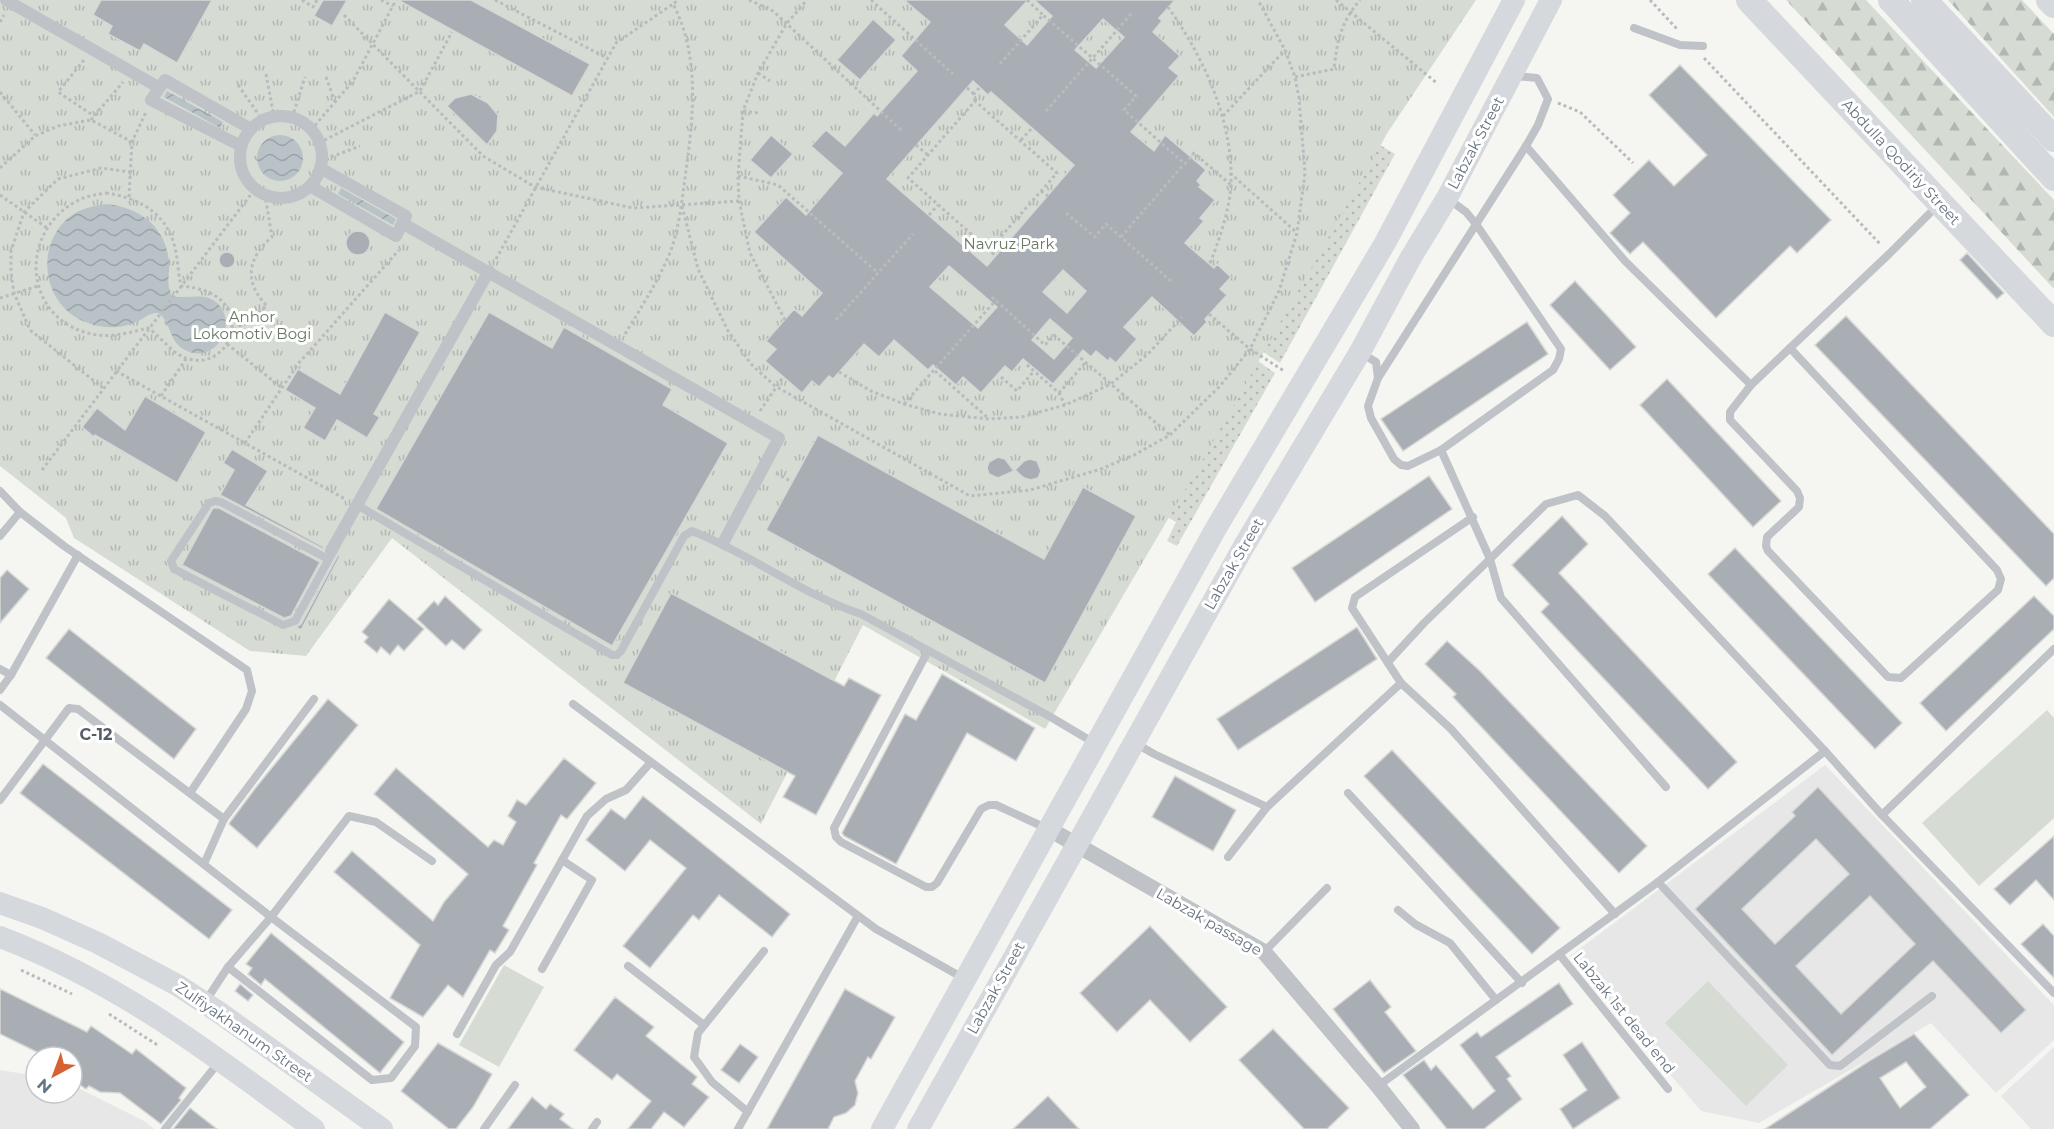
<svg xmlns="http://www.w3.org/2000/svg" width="2054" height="1129" viewBox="0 0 2054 1129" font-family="Montserrat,sans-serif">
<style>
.built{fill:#e6e7e6}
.grass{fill:url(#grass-dots)}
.forest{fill:url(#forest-firs)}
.park{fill:url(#park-tufts)}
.pitch{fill:#d6dcd4}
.water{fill:url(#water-waves)}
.building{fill:#a8aeb4;stroke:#d7d7d5;stroke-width:1.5;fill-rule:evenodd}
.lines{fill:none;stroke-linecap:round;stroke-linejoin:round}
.path{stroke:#b9bbbe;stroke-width:3;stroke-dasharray:3 3;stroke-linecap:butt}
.service{stroke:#bfc2c6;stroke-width:8}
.pedestrian{stroke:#bfc2c6;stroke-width:12}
.minor{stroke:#bfc2c6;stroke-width:16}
.secondary{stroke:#d5d8dc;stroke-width:22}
.primary{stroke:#d5d8dc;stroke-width:26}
.labels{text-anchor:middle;stroke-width:6;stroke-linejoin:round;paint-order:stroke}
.street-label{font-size:15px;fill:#677481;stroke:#fff}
.park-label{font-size:15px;fill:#687965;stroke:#fff}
.neighbourhood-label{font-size:16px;font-weight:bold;fill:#545d67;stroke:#fff}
</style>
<defs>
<pattern id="grass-dots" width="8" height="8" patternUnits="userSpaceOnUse" patternTransform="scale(1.5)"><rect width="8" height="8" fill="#d6dcd4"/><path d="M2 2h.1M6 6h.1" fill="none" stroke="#b1b7b1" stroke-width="1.8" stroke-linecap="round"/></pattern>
<pattern id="forest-firs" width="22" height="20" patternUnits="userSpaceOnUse" patternTransform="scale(1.5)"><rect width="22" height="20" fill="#d6dcd4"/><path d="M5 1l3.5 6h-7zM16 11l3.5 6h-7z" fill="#b1b7b1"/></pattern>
<pattern id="park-tufts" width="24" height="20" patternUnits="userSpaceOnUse" patternTransform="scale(1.5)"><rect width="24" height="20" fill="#d6dcd4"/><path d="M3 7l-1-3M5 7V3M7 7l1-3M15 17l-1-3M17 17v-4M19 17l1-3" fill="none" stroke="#b1b7b1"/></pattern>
<pattern id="water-waves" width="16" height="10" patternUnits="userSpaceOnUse" patternTransform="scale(1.5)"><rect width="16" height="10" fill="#b9c3c7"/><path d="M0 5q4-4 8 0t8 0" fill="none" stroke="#9aa3a7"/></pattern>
</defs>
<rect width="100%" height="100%" fill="#f5f6f2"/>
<g class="built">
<polygon points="1825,765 2054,1005 2054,1040 1996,1093 1931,1023 1759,1123 1701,1111 1570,956"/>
<polygon points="2054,1047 2054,1129 2031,1129 2001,1096"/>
<polygon points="0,1070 36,1076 36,1093 72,1093 72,1085 146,1122 154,1129 0,1129"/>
</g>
<g class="grass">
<polygon points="1380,145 1395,154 1280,363 1257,348"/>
<polygon points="1251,356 1275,373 1177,546 1167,541 1176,522 1095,476"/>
</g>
<g class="forest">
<polygon points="1786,0 1866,0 2054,200 2054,289"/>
<polygon points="1948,0 2022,0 2054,34 2054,117"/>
</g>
<polygon class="park" points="0,0 1476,0 1388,132 1209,449 1045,729 863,625 761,824 392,538 306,656 250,651 74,538 66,518 0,466"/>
<g class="pitch">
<polygon points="2047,710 2054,718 2054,818 1979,886 1922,823"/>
<polygon points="504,965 544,987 499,1067 459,1045"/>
<polygon points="1708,981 1788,1065 1746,1106 1665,1023"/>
</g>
<g class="water">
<polygon points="167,91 223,122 220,128 164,97"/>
<circle cx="280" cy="158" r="23"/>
<polygon points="341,188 396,219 393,225 338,194"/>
<path d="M106,204C140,207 166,227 169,262C170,273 166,284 171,295C185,301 202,291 216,302C241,324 214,366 185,350C169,342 171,323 159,313C150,312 145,318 138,321C123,329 104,329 88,323C44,308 33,249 68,218C79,209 92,206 106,204Z"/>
</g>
<g class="building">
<polygon points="101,0 212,0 177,63 144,44 140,51 108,34 112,26 93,15"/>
<polygon points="323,0 347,0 332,26 314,16"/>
<polygon points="398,0 471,0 590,64 572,96"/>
<path d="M904,0H1028L1005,25L1027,45L1052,16L1034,0H1175L1159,18L1162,21L1153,32L1180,56L1169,68L1179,76L1131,132L1154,151L1165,135L1206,170L1197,181L1201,185L1199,187L1215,200L1200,218L1204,221L1185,243L1214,268L1217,264L1231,277L1220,289L1227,295L1205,319L1207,322L1194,336L1152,297L1124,327L1137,339L1116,363L1110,358L1108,361L1096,351L1091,357L1083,350L1053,384L1023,359L1012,372L1005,366L981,393L963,377L956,385L933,365L928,370L894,340L879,357L864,344L833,379L829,376L819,387L812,381L802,393L765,361L776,349L766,341L794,309L802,316L822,293L754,232L786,197L806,215L842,173L811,146L826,130L845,146L874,113L877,116L917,71L901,56L930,22ZM1103,19L1124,37L1096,68L1075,50ZM973,81L988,95L991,92L1074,165L987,266L887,179ZM949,266L997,307L978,328L930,287ZM1063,270L1086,291L1067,313L1043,292ZM1050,319L1072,338L1054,359L1032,340Z"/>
<polygon points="873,19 896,40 860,80 837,60"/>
<polygon points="1680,65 1831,220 1797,253 1790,246 1716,318 1643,242 1630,254 1610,233 1630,213 1613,195 1649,160 1674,186 1707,155 1649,95"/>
<polygon points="471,94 488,103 498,115 497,131 487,145 447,106 455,98"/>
<polygon points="771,135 793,154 771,178 750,160"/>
<circle cx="358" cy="243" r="12"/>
<circle cx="227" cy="260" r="8"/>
<polygon points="1967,253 2004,293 1997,299 1960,260"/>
<polygon points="1575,281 1636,347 1610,370 1550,305"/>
<polygon points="385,312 420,332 374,414 380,417 367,438 337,420 325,441 303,428 315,408 285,390 298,369 340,394"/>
<polygon points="489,312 552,348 564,327 672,389 663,405 728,443 612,646 376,509"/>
<polygon points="1846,316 2054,534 2054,578 2046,586 1815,345"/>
<polygon points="1527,322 1548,354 1403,451 1381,419"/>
<polygon points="1667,379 1781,501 1753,527 1640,405"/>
<polygon points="145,396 206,432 177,483 95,435 94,437 82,427 97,408 125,430"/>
<polygon points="818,435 1044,559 1083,487 1136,516 1045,683 766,530"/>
<polygon points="232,449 268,471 246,505 324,547 323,549 220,495 234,470 223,463"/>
<polygon points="998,457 1005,459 1014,471 998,478 989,474 987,468 989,462"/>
<polygon points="1030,459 1037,461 1041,471 1038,478 1031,480 1024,478 1015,470 1024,461"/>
<polygon points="1429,476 1452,509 1315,602 1292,568"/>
<polygon points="213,508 219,508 320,562 291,616 284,618 182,565"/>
<polygon points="1562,516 1588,544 1559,573 1737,762 1708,789 1541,612 1549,604 1512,565"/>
<polygon points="1735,548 1902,723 1875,749 1708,574"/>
<polygon points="338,555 340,556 301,630 296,627 301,624"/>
<polygon points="7,570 29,589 0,623 0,578"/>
<polygon points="671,593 844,686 849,678 881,695 816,815 783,797 795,776 623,683"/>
<polygon points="445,596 482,630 464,650 452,640 446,646 417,619 434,601 438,605"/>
<polygon points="2034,596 2054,616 2054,629 1946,731 1920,703"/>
<polygon points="389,599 424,629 404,651 398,645 390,655 381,647 377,653 364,642 368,637 362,632"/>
<polygon points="1357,627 1377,659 1238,750 1217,719"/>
<polygon points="69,629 196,729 174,759 46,658"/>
<polygon points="1447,641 1480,671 1647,846 1619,873 1453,697 1456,694 1425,664"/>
<polygon points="942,674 1035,728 1016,761 967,733 896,864 844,836 842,833 905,714 916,720"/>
<polygon points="328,699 358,725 257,848 229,824 230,822 257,786"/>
<polygon points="1392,750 1560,928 1532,954 1364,776"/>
<polygon points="564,758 596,783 567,819 561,815 534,863 537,865 503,926 509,930 495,953 490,950 463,997 448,985 423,1017 390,998 420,945 334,872 352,851 433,921 444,902 468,874 374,794 396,768 488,847 494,840 503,845 516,822 508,816 517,800 526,805"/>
<polygon points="43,764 232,910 209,939 20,793"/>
<polygon points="1175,776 1236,810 1213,851 1152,817"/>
<path d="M1818,787L2026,1010L2001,1033L1933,961L1832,1055L1695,909L1795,816L1792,812ZM1816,839L1849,874L1775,944L1742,909ZM1870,896L1915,944L1841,1014L1796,966Z"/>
<polygon points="643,796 790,914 772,937 719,895 699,920 693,915 650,968 623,946 686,868 650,840 625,871 586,840 611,809 625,819"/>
<polygon points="2054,836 2054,900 2036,880 2010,905 1994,889"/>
<polygon points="2043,924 2054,936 2054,978 2021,944"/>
<polygon points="1150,926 1227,1007 1190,1042 1150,1000 1117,1032 1080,993"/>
<polygon points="271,933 404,1042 380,1073 265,979 261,985 248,974 252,968 246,964"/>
<polygon points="1370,980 1391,1007 1385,1012 1416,1051 1384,1073 1333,1009"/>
<polygon points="1559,983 1573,1004 1496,1057 1511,1076 1507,1079 1522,1099 1484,1129 1447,1129 1403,1075 1424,1060 1431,1070 1436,1065 1473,1109 1495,1091 1460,1045 1477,1032 1481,1037"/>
<polygon points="240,984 253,995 248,1001 235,991"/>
<polygon points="0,989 87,1032 91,1026 132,1054 136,1049 186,1088 179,1098 181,1100 161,1124 120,1093 100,1092 89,1086 86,1089 72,1079 72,1057 47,1057 0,1034"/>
<polygon points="845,989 895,1017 871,1059 868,1057 855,1081 858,1093 855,1105 846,1113 834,1117 828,1129 767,1129"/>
<polygon points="615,997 654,1027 646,1036 697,1077 692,1084 709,1097 684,1127 664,1112 651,1129 628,1129 651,1101 617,1074 612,1080 574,1050"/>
<polygon points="1273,1029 1349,1108 1327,1129 1304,1129 1239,1060"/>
<path d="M1914,1034L1969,1095L1930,1129H1765L1869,1061ZM1906,1062L1926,1087L1900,1108L1880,1078Z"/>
<polygon points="1582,1042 1620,1098 1573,1129 1560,1109 1587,1090 1563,1055"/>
<polygon points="438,1043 492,1074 473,1107 456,1129 449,1129 401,1091"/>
<polygon points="740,1044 758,1057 739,1083 721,1070"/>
<polygon points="1048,1096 1079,1129 1013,1129"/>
<polygon points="532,1097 546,1109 550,1104 564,1114 560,1119 573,1129 508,1129"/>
<polygon points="190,1108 217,1129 173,1129"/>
</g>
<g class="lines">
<g class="path">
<polyline points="302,0 313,7 317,0"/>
<polyline points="381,0 393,6"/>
<polyline points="495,0 607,58"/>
<polyline points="749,0 773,11 902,131"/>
<polyline points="871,0 953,74"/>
<polyline points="1027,0 1043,15"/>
<polyline points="1336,0 1438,84"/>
<polyline points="1650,0 1677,29"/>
<path d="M1168,7C1204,58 1233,120 1231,184C1230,209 1219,240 1210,264"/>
<polyline points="344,15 483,156 535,187 633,208 739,201"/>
<polyline points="0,22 4,15"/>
<polyline points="1704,58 1881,245"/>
<polyline points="84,60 58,92 94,116"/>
<polyline points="1000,64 1043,15 1136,96 1124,110 1185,164 1194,153 1231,185"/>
<polyline points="758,73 770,81"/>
<polyline points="266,74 274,117"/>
<polyline points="326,77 335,102"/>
<path d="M1295,77L1334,69C1337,41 1341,22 1360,0"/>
<polyline points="238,85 259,115"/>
<polyline points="967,88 974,94"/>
<polyline points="0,92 35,135"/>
<polyline points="975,101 974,94 980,87"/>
<polyline points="1558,103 1580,112 1633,163"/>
<polyline points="743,111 758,113"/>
<polyline points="1046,111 1133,12"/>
<polyline points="1223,116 1285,50"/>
<polyline points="292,118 305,77"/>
<polyline points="91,120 123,82"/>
<polyline points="311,130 353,81 396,0"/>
<polyline points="1021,140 1032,128"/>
<polyline points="319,143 420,91 452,32"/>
<polyline points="916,145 928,155"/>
<polyline points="331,157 360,146"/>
<polyline points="0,168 35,136 58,126 91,120 132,142"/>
<polyline points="1230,173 1296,232"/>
<polyline points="738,176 778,185 878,273"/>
<polyline points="1041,191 1048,196"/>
<path d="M106,193C138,198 164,211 174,244C178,257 178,273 181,286C262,292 233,372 189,359C172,355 162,337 148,328C132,332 115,337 98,335C27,326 14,237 75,202C85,196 95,195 106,193Z"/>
<polyline points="0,195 47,228"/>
<polyline points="129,197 132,142 146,112"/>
<polyline points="682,206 698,269 728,331 751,364 775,386 970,496 1030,490 1101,469 1134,455 1170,435 1220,386 1250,349 1279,291 1297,233 1305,173 1299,98 1295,77 1285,50 1258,0"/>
<polyline points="1066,213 1095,237 1106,224 1172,282"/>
<polyline points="929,215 938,205"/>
<polyline points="1121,237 1184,164"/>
<polyline points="989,250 1057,173 975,101 908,178 996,256"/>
<polyline points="496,259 616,43 673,4"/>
<polyline points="992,297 1045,345 1054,335 1170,435"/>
<polyline points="0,298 38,286"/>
<polyline points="1209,314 1250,349 1284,371"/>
<polyline points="785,320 750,253 739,201 738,176 743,111 758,73 787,23 807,0"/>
<polyline points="836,320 913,234"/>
<path d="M234,330L267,306C243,282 248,257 272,237L265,195"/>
<path d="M625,334C642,306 659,280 671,250C679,227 682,202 685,178C693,121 701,57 673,4L678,0"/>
<polyline points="227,344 282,388"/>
<polyline points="1027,365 1059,393 1065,405"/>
<polyline points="116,371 345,499"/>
<polyline points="935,371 988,418"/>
<polyline points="839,372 871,391 904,404 940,414 989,419 1022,417 1065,405 1111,384 1148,354 1182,317"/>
<polyline points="1001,377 1017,391 1034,371"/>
<polyline points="103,388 30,330 14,293 11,272 11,251 24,212 58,179 101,168 130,172"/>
<polyline points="1059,393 1086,362"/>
<polyline points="161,396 186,359"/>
<polyline points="904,404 996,300"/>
<polyline points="760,411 783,377"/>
<polyline points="245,443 298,364 399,250"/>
<polyline points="42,470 255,189"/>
<polyline points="776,473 792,482"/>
<polyline points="21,970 72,994"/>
<polyline points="109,1014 159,1046"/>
</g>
<g class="service">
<polyline points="1634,28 1680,45 1703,46"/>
<polyline points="1515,76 1537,78 1548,99 1538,125 1526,146"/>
<polyline points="1361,353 1376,362 1378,378 1368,406 1371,418 1394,459 1401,465 1408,466 1441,450 1490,559 1424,623 1388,662"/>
<polyline points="1378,378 1526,146 1625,261 1751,385 1889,254 1939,204"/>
<polyline points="1751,385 1730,412 1730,420 1797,491 1800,498 1799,507 1767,537 1766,546 1768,551 1888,677 1901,678 1998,590 2001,579 1997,570 1790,348"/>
<polyline points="1441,450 1553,370 1559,359 1561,349 1476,224 1466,212 1447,198"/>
<polyline points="0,491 20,512 64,546 247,670 252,691 246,709 190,793"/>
<path d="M357,505L612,655H617L621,651L684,536L692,531C751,554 801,594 861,614L1049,716L1096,744"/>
<polyline points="1473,517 1355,597 1352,608 1401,683 1451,729 1615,914"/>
<polyline points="0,536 20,512"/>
<polyline points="328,559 221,502 215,501 209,503 171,561 174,569 283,625 295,621 335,548"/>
<polyline points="928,651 834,828 836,837 841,842 926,887 932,887 937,883 981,809 989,805 996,805 1048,829"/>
<polyline points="0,669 11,675"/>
<polyline points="0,690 11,675 78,555"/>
<polyline points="573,704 876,929 965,979"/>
<polyline points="0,705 271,917 416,1027 415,1046 391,1078 372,1080 228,967"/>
<polyline points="1135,743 1154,754 1267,807 1401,683"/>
<polyline points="1666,787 1501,598 1490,559 1546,504 1578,495 1605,516 1825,751"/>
<polyline points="1348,793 1522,983"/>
<polyline points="0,800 69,708 78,709 224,819 204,864"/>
<polyline points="1882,815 2054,993"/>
<polyline points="224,819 314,699"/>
<polyline points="1228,857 1267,807"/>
<polyline points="1658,882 1830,1065 1840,1066 1932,996"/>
<polyline points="1398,910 1415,924 1450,943 1496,1000"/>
<polyline points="1264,952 1327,888"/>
<polyline points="1559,954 1668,1089"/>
<polyline points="628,966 704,1025"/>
<polyline points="542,969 592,880 562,860"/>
<polyline points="205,1002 228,967 271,917 349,816 376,822 432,861"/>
<polyline points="457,1034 496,965 510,952 587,816 606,799 626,790 651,762"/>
<polyline points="1378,1086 1658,882 1825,751 1882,815 2054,649"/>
<polyline points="748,1112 712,1082 694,1057 698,1033 764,951"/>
<polyline points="165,1129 219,1062"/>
<polyline points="484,1129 515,1085"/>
<polyline points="592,1129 597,1122"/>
<polyline points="738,1129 858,916"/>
</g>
<g class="pedestrian">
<polyline points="6,0 158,87"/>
<circle cx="281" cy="157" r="41"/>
<polyline points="241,146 151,100 165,80 251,129"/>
<polyline points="310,186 396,236 406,216 320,168"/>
<polyline points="402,223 779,438 723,543"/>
<polyline points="331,551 489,271"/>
</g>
<polyline class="minor" points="1049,829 1264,952 1378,1086 1412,1129"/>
<g class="secondary">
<polyline points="0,903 42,918 98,943 179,986 220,1013 382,1129"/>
<path d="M0,937C119,982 213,1055 314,1129"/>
<polyline points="882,1129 1215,530 1385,243 1514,0"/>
<polyline points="918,1129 1244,546 1360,352 1410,259 1447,198 1551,0"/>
</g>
<g class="primary">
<polyline points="1749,0 2054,324"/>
<polyline points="1891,0 2054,178"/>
<polyline points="1924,0 2054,139"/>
<polyline points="2049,0 2054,5"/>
</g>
</g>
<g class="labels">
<g class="street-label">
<text transform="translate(1476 143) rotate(-62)" y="5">Labzak Street</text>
<text transform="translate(1901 162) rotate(47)" y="5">Abdulla Qodiriy Street</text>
<text transform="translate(1234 564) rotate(-60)" y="5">Labzak Street</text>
<text transform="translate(1209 922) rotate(30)" y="5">Labzak passage</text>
<text transform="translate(996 988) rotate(-61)" y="5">Labzak Street</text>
<text transform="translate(1624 1013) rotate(51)" y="5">Labzak 1st dead end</text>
<text transform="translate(244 1032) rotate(35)" y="5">Zulfiyakhanum Street</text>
</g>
<g class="park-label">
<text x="1009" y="249">Navruz Park</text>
<text x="252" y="322">Anhor<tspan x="252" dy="17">Lokomotiv Bogi</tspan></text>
</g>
<g class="neighbourhood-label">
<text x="96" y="740">C-12</text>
</g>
</g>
<g transform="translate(54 1075) rotate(221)"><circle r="28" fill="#ffffff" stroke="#c2c7cd" stroke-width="1.5"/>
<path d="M0-4.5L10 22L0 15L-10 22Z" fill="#d76231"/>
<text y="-9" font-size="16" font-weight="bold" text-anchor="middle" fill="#677481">N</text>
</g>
</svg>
